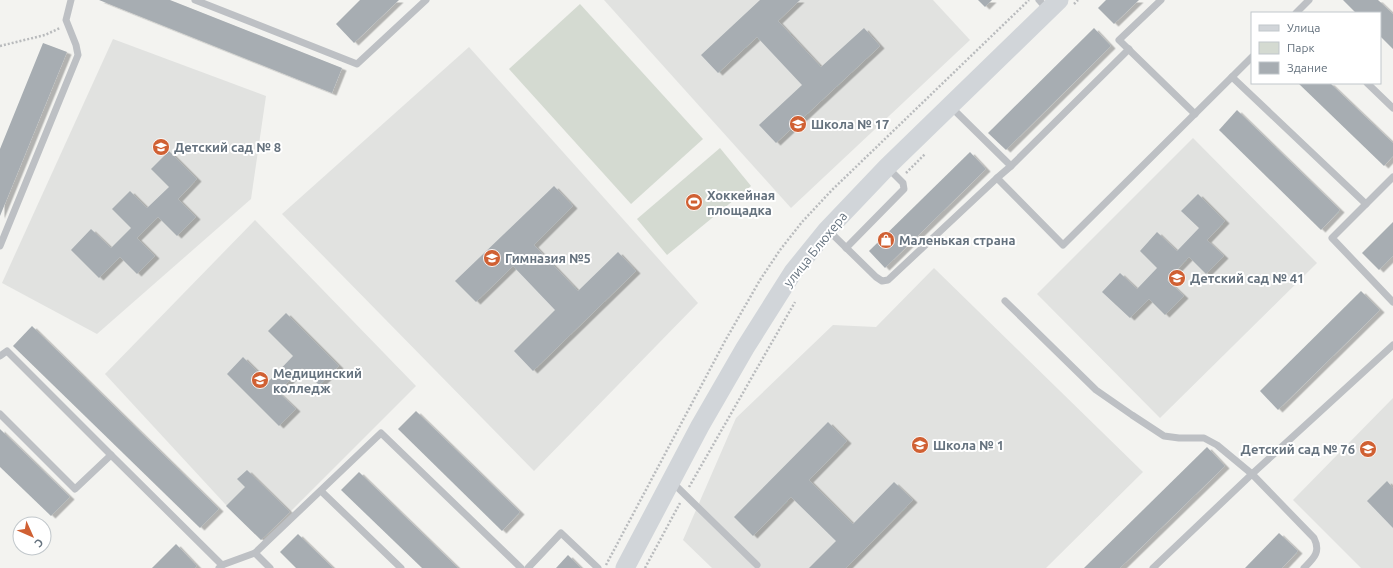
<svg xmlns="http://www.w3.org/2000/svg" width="1393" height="568" viewBox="0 0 1393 568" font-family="Ubuntu,sans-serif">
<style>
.built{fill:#e1e2e0}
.green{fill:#d4dad1}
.building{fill:#a7adb2;filter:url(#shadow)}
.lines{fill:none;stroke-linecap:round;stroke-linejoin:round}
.path{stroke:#b9bbbd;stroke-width:2.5;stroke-dasharray:2 2;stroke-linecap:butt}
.lane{stroke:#bdc0c4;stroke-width:7}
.secondary{stroke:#d1d5d9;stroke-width:19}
.labels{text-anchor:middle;stroke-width:4;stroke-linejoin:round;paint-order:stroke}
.poi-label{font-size:13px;font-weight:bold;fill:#65727e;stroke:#fff;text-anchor:start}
.street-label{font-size:13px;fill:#65727e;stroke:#fff}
</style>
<defs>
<filter id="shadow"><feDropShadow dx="4.5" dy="2.5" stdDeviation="0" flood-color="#0004"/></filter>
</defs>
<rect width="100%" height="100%" fill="#f3f3f0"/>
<g class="built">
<polygon points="604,0 933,0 970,40 791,208"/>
<polygon points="113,39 266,96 251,199 97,334 2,283"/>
<polygon points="469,47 698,303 534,471 282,214"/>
<polygon points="1193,138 1317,263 1160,418 1037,294"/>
<polygon points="255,220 416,386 262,540 226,505 105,374"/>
<polygon points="934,268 1143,472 1046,568 712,568 683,540 736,418 833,325 876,327"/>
<polygon points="1393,398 1393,568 1361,568 1293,500"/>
</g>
<g class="green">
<polygon points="580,4 703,139 631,204 509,69"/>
<polygon points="720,148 751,186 667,255 637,219"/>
</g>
<g class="building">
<polygon points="99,0 170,0 342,68 332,93"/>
<polygon points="360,0 399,0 354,43 336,24"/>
<polygon points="760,0 800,0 778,21 821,67 864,28 880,46 776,143 759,125 802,85 757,37 718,73 701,55"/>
<polygon points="978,0 992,0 985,7"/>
<polygon points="1106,0 1139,0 1114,24 1098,8"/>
<polygon points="1343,0 1378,0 1393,14 1393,49 1380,36 1380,13 1356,13"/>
<polygon points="1094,28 1111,46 1006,150 988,133"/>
<polygon points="43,43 67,52 0,216 0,149"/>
<polygon points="1298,83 1330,83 1393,143 1393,156 1384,166"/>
<polygon points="1237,110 1340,210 1321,230 1219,130"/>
<polygon points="169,151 197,179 178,199 196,217 177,236 158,217 137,238 155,256 137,274 120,257 99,278 71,250 91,229 111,248 131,228 112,209 130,191 147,208 169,187 151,169"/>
<polygon points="970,152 986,169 885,268 869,251"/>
<polygon points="554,186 573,206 534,245 578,291 618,252 636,271 533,371 514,351 555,310 513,266 476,302 455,281"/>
<polygon points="1198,194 1225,221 1207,240 1224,256 1206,274 1189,257 1167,280 1184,296 1165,315 1149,299 1130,318 1102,292 1120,273 1137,289 1157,268 1140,251 1157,232 1177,251 1199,228 1181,211"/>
<polygon points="1393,222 1393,256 1379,270 1362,253"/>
<polygon points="1361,291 1380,310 1278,410 1260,391"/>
<polygon points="286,313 339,366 319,385 302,368 278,392 296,409 279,426 227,374 243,357 268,382 293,356 268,331"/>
<polygon points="32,326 219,509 200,528 13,346"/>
<polygon points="416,411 520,512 502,531 398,429"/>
<polygon points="828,422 847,441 809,480 853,524 894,482 913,500 846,568 809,568 836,541 791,497 753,536 734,517"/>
<polygon points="0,429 70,497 51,516 0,467"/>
<polygon points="1207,447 1225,466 1120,568 1084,568"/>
<polygon points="247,470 290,512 261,540 226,506 245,487 237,479"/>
<polygon points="359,472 458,568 422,568 341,490"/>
<polygon points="1387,481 1393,488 1393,528 1367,501"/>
<polygon points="1279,533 1298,551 1282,568 1245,568"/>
<polygon points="298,534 333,568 296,568 280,552"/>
<polygon points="176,544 197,566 195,568 152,568"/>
<polygon points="568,555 581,568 556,568"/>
</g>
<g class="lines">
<g class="path">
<polyline points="1074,4 1078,0"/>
<polyline points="0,46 45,35 60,28"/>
<polyline points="906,173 925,154"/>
<polyline points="689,487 795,302"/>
<polyline points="606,565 725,341 760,280 780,250 802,222 832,190 1029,0"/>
<polyline points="645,568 680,503"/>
</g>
<g class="lane">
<polyline points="195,0 357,64 426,0"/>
<polyline points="1039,0 1048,10"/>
<polyline points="1161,0 1119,40 1195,114"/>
<polyline points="1296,13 1309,0"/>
<polyline points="1232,77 1366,204 1393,177"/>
<polyline points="1367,83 1393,108"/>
<polyline points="950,106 1011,166 997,178 1063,245 1252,57"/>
<polyline points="1011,166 1129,49"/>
<polyline points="1366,204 1332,238 1393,302"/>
<polyline points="828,230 876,277 882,281 888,280 997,178"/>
<polyline points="0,246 78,55 76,45 66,20 71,0"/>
<polyline points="846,248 904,189 903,183 887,167"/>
<path d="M1005,301L1096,390L1132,415L1164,436L1179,438H1204L1217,445L1252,474L1314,538C1321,552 1314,558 1304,568"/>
<polyline points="0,356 7,351 111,455 75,489 0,414"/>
<polyline points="111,455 222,565 219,568"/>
<polyline points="671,481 757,565"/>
<polyline points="321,491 401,568"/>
<polyline points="255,553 381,433 521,568"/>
<polyline points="222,565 255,553 270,568"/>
<polyline points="528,568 561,533 598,568"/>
<polyline points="1153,568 1252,474 1393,345"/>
</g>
<polyline class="secondary" points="625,568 700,426 745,348 793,272 827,230 887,167 1059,0"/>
</g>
<defs>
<g id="school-disc" transform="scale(0.9)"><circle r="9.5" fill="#d06033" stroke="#fff"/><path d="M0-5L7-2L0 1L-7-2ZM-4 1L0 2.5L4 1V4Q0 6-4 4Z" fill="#fff"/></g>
<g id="stadium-disc" transform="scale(0.9)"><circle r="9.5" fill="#d06033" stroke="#fff"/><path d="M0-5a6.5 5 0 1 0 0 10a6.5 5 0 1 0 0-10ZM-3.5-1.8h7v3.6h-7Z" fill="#fff"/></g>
<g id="shop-disc" transform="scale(0.9)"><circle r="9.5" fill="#d06033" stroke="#fff"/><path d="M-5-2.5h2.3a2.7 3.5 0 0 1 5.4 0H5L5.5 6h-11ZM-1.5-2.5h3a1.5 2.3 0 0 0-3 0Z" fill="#fff"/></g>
<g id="university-disc" transform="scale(0.9)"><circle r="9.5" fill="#d06033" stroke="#fff"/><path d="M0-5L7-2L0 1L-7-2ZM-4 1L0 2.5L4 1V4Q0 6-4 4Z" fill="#fff"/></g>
</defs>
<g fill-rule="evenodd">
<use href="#school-disc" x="798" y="124"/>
<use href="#school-disc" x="161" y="147"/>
<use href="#stadium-disc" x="694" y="202"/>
<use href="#shop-disc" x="886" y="240"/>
<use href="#school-disc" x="492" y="258"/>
<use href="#school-disc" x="1177" y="278"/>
<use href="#university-disc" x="260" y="380"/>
<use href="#school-disc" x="920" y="445"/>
<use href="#school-disc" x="1368" y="449"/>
</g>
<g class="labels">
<g class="poi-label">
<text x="811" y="129">Школа № 17</text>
<text x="174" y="152">Детский сад № 8</text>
<text x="707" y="200">Хоккейная<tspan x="707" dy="15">площадка</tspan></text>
<text x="899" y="245">Маленькая страна</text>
<text x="505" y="263">Гимназия №5</text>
<text x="1190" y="283">Детский сад № 41</text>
<text x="273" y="378">Медицинский<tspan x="273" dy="15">колледж</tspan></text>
<text x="933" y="450">Школа № 1</text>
<text x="1355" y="454" text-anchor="end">Детский сад № 76</text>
</g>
<g class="street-label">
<text transform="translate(815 249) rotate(-51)" y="5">улица Блюхера</text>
</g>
</g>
<rect x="1251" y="12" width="130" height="72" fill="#ffffff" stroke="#c1c7cb"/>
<rect x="1259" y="25" width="20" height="6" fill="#d1d5d9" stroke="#c1c7cb"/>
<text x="1287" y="32" font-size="12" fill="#65727e">Улица</text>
<rect x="1259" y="42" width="20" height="12" fill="#d4dad1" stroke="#c1c7cb"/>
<text x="1287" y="52" font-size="12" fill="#65727e">Парк</text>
<rect x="1259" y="62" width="20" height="12" fill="#a7adb2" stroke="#c1c7cb"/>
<text x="1287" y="72" font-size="12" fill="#65727e">Здание</text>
<g transform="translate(32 536) rotate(135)"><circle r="19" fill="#ffffff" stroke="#c1c7cb"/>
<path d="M0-3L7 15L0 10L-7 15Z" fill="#d06033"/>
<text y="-6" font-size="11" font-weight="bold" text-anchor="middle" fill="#65727e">С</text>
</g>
</svg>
